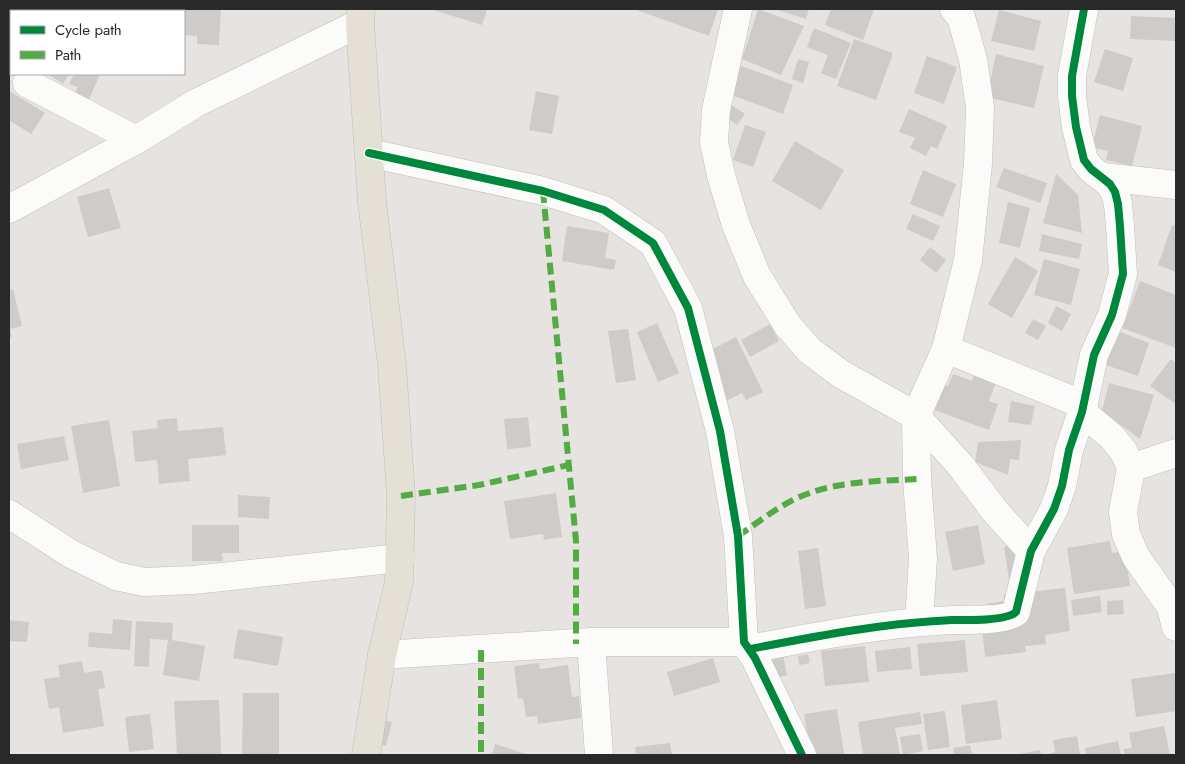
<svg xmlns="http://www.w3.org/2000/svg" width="1185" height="764" viewBox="0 0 1185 764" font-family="Jost,sans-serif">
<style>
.building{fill:#cecbc9}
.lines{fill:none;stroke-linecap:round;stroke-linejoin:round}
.minor-casing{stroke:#c0c0c1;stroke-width:29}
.major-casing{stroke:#bfbebd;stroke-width:29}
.minor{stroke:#fbfbfa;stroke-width:28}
.major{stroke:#e4e0d5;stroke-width:28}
.quiet{stroke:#53ab44;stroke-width:6;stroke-dasharray:12 6;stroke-linecap:butt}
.cycleway-casing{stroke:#fff;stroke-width:11}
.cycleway{stroke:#00873e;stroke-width:8}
</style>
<rect width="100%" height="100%" fill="#e6e3e0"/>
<g class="building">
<rect x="115" y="9" width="36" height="2"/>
<polygon points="165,9 221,9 219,45 197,44 197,36 184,35 184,11 165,11"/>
<polygon points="430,9 487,9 482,25"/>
<polygon points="634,9 718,9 709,36"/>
<polygon points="758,9 804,26 781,75 742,59"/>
<polygon points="774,9 809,9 806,19"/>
<polygon points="831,9 874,9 863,40 825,25"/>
<polygon points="999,10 1041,21 1034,51 991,41"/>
<polygon points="1131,16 1176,18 1176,41 1130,39"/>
<polygon points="814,28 851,43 836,79 821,73 828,55 807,47"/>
<polygon points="9,31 11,33 11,45 9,49"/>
<polygon points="854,39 893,53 876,100 837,86"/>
<polygon points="1105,49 1133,58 1123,91 1094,82"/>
<polygon points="996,54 1044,66 1034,108 987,97"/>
<polygon points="927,56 957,67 944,104 914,93"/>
<polygon points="798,59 809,62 803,83 792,79"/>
<polygon points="736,64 793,85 783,114 726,93"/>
<polygon points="48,74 69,74 63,84"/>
<polygon points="74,74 100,74 88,102 74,95 78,87 69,84"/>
<polygon points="9,91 45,113 31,134 9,120"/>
<polygon points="536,91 559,96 552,134 529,130"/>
<polygon points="729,103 745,114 737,125 722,114"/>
<polygon points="909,109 947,126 937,149 931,146 926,156 910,148 915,138 899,132"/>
<polygon points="1100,115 1142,126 1132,166 1106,160 1108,151 1092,147"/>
<polygon points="745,125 766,132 753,167 733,160"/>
<polygon points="795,141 844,170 821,210 772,181"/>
<polygon points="1004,168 1047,183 1040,203 996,187"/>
<polygon points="923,170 956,184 943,217 910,204"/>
<polygon points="1056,174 1078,195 1082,233 1043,223"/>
<polygon points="109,188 121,228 88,237 77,197"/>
<polygon points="1008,202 1030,208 1020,248 999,243"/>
<polygon points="913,214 940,226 933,241 906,229"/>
<polygon points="1172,225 1176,226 1176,272 1158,265"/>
<polygon points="567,226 609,233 605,258 616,260 614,270 562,261"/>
<polygon points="1042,234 1082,244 1079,259 1039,251"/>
<polygon points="930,247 946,260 936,273 920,260"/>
<polygon points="1015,257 1038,271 1012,318 988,304"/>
<polygon points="1044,259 1080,269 1071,305 1034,295"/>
<polygon points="1140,281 1176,295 1176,348 1122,328"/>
<polygon points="13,289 22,326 10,329 12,337 9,338 9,290"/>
<polygon points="1056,306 1071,314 1062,331 1048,323"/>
<polygon points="1033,319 1046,326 1038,340 1025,333"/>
<polygon points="657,323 679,373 658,382 637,332"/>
<polygon points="770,324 779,341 750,357 741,340"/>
<polygon points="628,329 636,380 616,383 608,331"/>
<polygon points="1115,330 1149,343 1138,376 1103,364"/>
<polygon points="736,337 763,392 746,400 742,393 726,401 703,354"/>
<polygon points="1171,359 1176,363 1176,404 1150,386"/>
<polygon points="953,374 972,381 974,374 996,382 989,401 998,404 989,430 934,410 943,385 948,386"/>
<polygon points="1109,383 1154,395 1140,439 1102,411"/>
<polygon points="1011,401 1035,406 1031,425 1008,422"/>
<polygon points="528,417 531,447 507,449 504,419"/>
<polygon points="177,418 178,431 223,427 226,455 188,459 190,481 159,484 157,460 135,462 132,431 158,428 157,420"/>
<polygon points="109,420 120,486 83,493 71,426"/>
<polygon points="64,436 69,460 21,469 17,444"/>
<polygon points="1021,440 1019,460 1010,459 1008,475 975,462 978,442"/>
<polygon points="556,493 562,537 544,540 543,534 510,539 504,501"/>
<polygon points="238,495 270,497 269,519 238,517"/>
<polygon points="192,525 239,525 239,553 222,553 223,561 192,561"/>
<polygon points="978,525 985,564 953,571 945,532"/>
<polygon points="1110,541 1112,553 1125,551 1130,586 1074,594 1067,548"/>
<polygon points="1032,542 1038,581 1010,586 1004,547"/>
<polygon points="818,548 826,606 805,609 798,551"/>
<polygon points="1065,588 1070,631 1045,635 1046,644 1025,646 1026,652 985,657 982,627 988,626 986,604 1004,601 1004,595"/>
<polygon points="1100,596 1102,612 1073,616 1071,600"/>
<polygon points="1123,600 1124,614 1107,615 1107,601"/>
<polygon points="113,619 132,621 130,650 88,647 89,632 112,634"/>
<polygon points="9,620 29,622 27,642 9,641"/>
<polygon points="136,621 173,623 172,640 205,646 199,681 163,675 168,640 150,639 149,667 134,666"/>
<polygon points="238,629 283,637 278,666 233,658"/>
<polygon points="965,640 968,672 920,676 917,644"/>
<polygon points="781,646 787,675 767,680 760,651"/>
<polygon points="865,646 869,682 825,686 821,651"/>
<polygon points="910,647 912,669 877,672 875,651"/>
<polygon points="808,654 810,663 799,665 798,656"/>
<polygon points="713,658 720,682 674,696 667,672"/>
<polygon points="82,661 84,673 102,670 105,688 98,689 104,726 63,733 59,707 49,709 44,679 60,677 58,665"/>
<polygon points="539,663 540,669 568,665 572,697 579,696 581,718 538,724 537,716 526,717 523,698 518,699 514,666"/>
<polygon points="1176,673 1176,711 1136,717 1131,679"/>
<polygon points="243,693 279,693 279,755 242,755"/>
<polygon points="219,700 221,755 177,755 174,701"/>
<polygon points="997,700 1002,739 966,744 961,705"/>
<polygon points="837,709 844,754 811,755 804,714"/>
<polygon points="945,711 950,747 928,750 923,714"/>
<polygon points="920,712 922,724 895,728 900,755 863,755 858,722"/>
<polygon points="150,714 154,749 129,752 125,717"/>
<polygon points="383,720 392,722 386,746 377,743"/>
<polygon points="1164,726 1170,755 1125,755 1123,749 1132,748 1129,733"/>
<polygon points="920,734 923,751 903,755 900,737"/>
<polygon points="1077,736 1080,755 1045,755 1055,752 1053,740"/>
<polygon points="1118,741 1121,755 1086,755 1085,748"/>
<polygon points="670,743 672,755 636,755 635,747"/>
<polygon points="495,744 529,755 492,755"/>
<polygon points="970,745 972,755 954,755 953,748"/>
<polygon points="1040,750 1041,755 1019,755 1019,754"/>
</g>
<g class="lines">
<g class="minor-casing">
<g id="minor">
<polyline points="738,9 716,110 714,142 721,175 736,225 757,276 788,326 810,351 841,374 916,416 961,466 994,510 1031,551"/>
<polyline points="27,83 136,140"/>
<polyline points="369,153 543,191 604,210 653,243 688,308 720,431 738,536 744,642 755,658 802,755"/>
<polyline points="1103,177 1176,185"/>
<polyline points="9,209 136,140 196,103 360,23"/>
<polyline points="946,349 1084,405"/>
<polyline points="1082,412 1112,437 1124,452 1131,468 1123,512 1126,534 1136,557 1171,607 1176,627"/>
<polyline points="1131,468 1176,453"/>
<polyline points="9,514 71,554 116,576 144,582 193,580 400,558"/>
<polyline points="919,622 923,558 917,479 916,416 946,349 968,260 978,164 980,108 973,59 961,17 954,9"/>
<polyline points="591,642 599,755"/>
<path d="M750,649C817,636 884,623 952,620C966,620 1007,621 1016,612L1031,551L1054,509L1062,486L1069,450L1082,412L1094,355L1112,315L1123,274L1120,226L1118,204L1115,192L1110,184L1091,169L1084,160L1076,127L1072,96V76L1084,9"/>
<polyline points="382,655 591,642 744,642"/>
</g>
</g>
<g class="major-casing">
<polyline id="major" points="361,9 360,23 372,202 392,365 401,496 399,582 382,655 366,755"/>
</g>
<use href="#minor" class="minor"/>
<use href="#major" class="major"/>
<g class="quiet">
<polyline points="543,191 576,541 576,644"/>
<polyline points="401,496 479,485 569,465"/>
<path d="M738,536C760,521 782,503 807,494C840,481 882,481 917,479"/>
<polyline points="481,650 481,755"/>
</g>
<g class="cycleway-casing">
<g id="cycleway">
<polyline points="369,153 543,191 604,210 653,243 688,308 720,431 738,536 744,642 755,658 802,755"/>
<path d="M750,649C817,636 884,623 952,620C966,620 1007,621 1016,612L1031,551L1054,509L1062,486L1069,450L1082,412L1094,355L1112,315L1123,274L1120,226L1118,204L1115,192L1110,184L1091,169L1084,160L1076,127L1072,96V76L1084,9"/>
</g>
</g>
<use href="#cycleway" class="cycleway"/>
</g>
<rect width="1185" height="764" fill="none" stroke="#292929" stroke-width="20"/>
<rect x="10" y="10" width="175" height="65" fill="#ffffff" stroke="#a9a9a9"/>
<rect x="20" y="26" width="25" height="8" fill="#00873e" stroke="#a9a9a9"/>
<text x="55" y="35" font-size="15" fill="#292929">Cycle path</text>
<rect x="20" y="51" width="25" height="8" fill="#53ab44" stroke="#a9a9a9"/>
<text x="55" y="60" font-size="15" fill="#292929">Path</text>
</svg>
